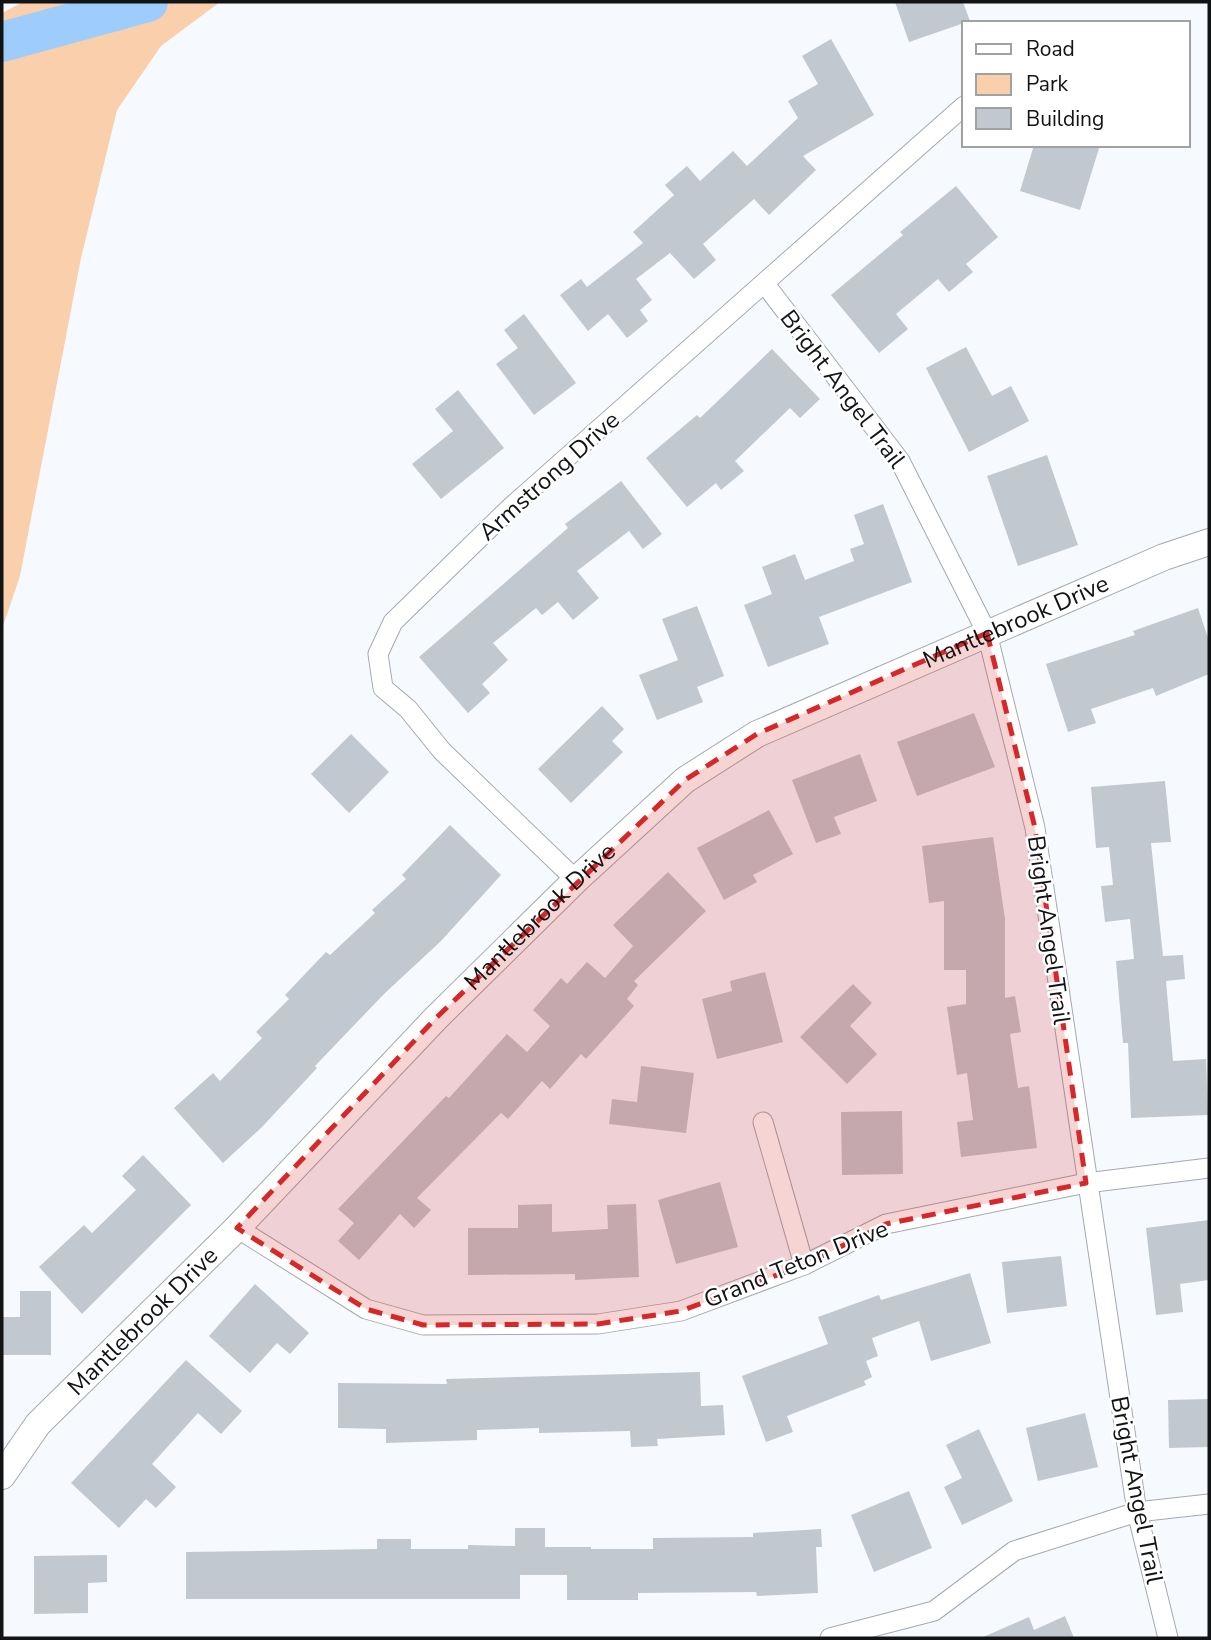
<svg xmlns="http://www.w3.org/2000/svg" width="1211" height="1640" viewBox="0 0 1211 1640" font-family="'Nunito Sans',sans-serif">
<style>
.green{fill:#f9cfac}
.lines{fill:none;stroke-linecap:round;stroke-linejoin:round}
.river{stroke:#9fcdfb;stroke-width:40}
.building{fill:#c1c8cf}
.street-casing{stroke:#a3a9b0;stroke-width:21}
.secondary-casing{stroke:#a3a9b0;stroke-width:28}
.street{stroke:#fff;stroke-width:19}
.secondary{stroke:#fff;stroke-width:26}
.marked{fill:#d62828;fill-opacity:0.2;stroke:#d62828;stroke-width:5;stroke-dasharray:14 9;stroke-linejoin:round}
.labels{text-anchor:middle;stroke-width:5;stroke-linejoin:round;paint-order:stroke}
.street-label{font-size:24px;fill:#111315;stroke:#fff}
</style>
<rect width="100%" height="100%" fill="#f6faff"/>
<polygon class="green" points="23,2 220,2 161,46 117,110 81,258 20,576 2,629 2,13"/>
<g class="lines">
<polyline class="river" points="2,42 148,2"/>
</g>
<g class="building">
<polygon points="895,2 963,2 970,21 909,42"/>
<polygon points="831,39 874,115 803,156 816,170 769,215 754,199 703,244 716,260 694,279 670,253 636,279 652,300 640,310 648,321 627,338 608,314 588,331 560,295 581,279 587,287 643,243 633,232 674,195 665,185 687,166 700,181 733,151 747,166 798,118 788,101 818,84 802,56"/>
<polygon points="1034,145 1100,145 1080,210 1020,191"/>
<polygon points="956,186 998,237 966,264 973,272 949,292 938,279 896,314 908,329 879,353 831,295 903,235 900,232"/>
<polygon points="524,314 576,383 534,415 496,364 518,348 504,330"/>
<polygon points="966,347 992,396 1011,386 1029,421 969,452 926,368"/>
<polygon points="772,349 820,399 800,418 790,408 735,461 744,471 721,490 716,483 687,507 646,458 697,415 700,418"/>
<polygon points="458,390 504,448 441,499 412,464 453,431 435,409"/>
<polygon points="1047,455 1078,545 1018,566 987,476"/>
<polygon points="621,481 662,534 643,549 629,531 577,571 599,598 573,620 558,602 542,615 536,608 493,643 508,660 482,684 490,693 468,713 419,657 568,528 565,524"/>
<polygon points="883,504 912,582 819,617 829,644 768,667 744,605 772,594 762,567 795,554 805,580 854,561 850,549 864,544 854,515"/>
<polygon points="697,606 724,676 697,687 703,702 657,720 639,675 678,660 662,619"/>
<polygon points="1198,608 1209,641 1209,674 1156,696 1153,688 1091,709 1096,723 1068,732 1046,664 1135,635 1133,631"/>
<polygon points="602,706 624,729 612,741 623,752 571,803 538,769"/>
<polygon points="974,713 995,767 917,796 897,742"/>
<polygon points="351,734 389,772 349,813 311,774"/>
<polygon points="860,754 877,801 834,817 841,834 816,843 792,780"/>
<polygon points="1165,781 1171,842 1151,843 1163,956 1183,955 1185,979 1166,981 1173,1061 1206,1059 1208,1115 1131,1118 1128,1043 1123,1043 1116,961 1134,959 1130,919 1105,922 1101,886 1113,885 1109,847 1096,848 1091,787"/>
<polygon points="769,810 793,854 753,875 757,882 724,900 697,848"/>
<polygon points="450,825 501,875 441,941 384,994 315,1066 317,1068 262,1127 223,1163 174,1108 213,1073 220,1081 262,1038 256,1032 289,999 285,995 326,952 330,955 375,913 372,910 406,879 402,875"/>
<polygon points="993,837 1005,919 1005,998 1015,996 1021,1032 1010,1034 1018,1088 1029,1086 1037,1148 961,1157 957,1122 973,1120 967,1073 957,1075 947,1007 966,1004 966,970 944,970 944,901 929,903 922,846"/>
<polygon points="668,872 706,911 634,981 638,985 627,999 634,1006 586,1059 581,1054 550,1089 542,1081 508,1119 501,1113 417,1198 431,1210 414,1228 400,1214 359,1260 338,1241 354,1223 338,1209 446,1096 449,1098 507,1034 527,1052 550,1026 533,1010 561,978 567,984 587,962 605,978 633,946 613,925"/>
<polygon points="765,972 783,1042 717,1059 702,999 732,991 730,981"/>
<polygon points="853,984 872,1003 850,1026 877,1054 847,1084 800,1037"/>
<polygon points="641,1066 694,1073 686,1133 609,1124 612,1099 637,1102"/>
<polygon points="902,1111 903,1174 842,1175 841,1112"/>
<polygon points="143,1155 191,1205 82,1314 39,1267 84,1225 92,1233 136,1190 122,1176"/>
<polygon points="720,1182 738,1247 676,1264 658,1200"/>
<polygon points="552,1204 552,1232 608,1229 607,1205 636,1204 639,1277 575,1280 575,1274 468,1275 468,1228 518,1228 518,1205"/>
<polygon points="1209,1220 1209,1280 1180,1284 1183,1312 1156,1315 1146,1228"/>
<polygon points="1061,1256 1067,1306 1007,1313 1002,1262"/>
<polygon points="970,1273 991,1343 931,1361 919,1321 872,1338 878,1356 866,1361 872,1377 864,1381 866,1385 787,1416 793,1432 766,1442 742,1376 828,1344 818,1317 879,1295 881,1300"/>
<polygon points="255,1284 309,1333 290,1354 277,1343 250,1373 209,1336"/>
<polygon points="20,1291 51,1291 51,1355 2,1355 2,1317 20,1317"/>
<polygon points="186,1360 242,1411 221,1434 198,1413 152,1464 176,1487 156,1508 146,1499 119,1528 71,1483"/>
<polygon points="700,1372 701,1406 723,1405 725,1435 657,1439 658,1446 631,1447 630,1431 539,1433 539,1428 477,1430 477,1440 386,1443 386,1429 338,1428 338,1383 447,1384 446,1379"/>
<polygon points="1209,1399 1209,1447 1169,1448 1168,1400"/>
<polygon points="1085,1413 1098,1467 1038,1481 1026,1428"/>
<polygon points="979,1429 1013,1501 962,1525 944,1487 962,1478 946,1445"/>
<polygon points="909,1491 932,1548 874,1572 851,1515"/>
<polygon points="515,1528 545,1528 545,1547 591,1547 591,1549 653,1549 653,1538 753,1537 753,1533 821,1529 822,1547 816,1547 818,1593 757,1596 756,1592 638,1593 638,1600 567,1600 567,1575 520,1575 520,1599 186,1599 186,1552 377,1549 377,1539 411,1539 411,1549 468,1549 468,1545 515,1546"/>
<polygon points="107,1555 107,1582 88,1583 88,1613 34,1614 34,1556"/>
<polygon points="1065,1616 1074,1638 981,1638 1029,1617 1034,1630"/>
</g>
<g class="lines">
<g class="street-casing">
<g id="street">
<polyline points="765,284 900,461 987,633 1035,828 1137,1512 1168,1638"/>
<polyline points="576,880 442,751 408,709 383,688 378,654 393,622 511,507 964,106"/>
<polyline points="763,1122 804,1265"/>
<polyline points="237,1228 366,1309 423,1325 598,1324 681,1311 804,1265 886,1224 1086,1183 1209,1168"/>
<polyline points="830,1638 934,1611 1014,1551 1137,1512 1209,1504"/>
</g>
</g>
<g class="secondary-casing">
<g id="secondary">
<path id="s1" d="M2,1476L38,1424L237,1228L436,1018L576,880L685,780L757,734L1164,557L1209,542"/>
</g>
</g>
<use href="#street" class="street"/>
<use href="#secondary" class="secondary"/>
</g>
<path class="marked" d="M987,633L1035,828L1086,1183L886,1224L804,1265L681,1311L598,1324L423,1325L366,1309L237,1228L436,1018L685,780L757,734Z"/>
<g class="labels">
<g class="street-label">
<text transform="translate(843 389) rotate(53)" y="8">Bright Angel Trail</text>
<text transform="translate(549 476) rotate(-42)" y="8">Armstrong Drive</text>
<text dy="8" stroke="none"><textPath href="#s1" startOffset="1344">Mantlebrook Drive</textPath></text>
<text dy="8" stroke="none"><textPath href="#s1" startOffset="777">Mantlebrook Drive</textPath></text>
<text transform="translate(1049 930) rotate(82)" y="8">Bright Angel Trail</text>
<text transform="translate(796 1264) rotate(-22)" y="8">Grand Teton Drive</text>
<text dy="8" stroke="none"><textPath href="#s1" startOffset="210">Mantlebrook Drive</textPath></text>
<text transform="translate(1137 1490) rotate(79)" y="8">Bright Angel Trail</text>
</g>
</g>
<rect width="1211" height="1640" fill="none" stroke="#111315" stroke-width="7"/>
<rect x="962" y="21" width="228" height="126" fill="#ffffff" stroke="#a0a1a1" stroke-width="2"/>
<rect x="976" y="44" width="35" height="10" fill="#ffffff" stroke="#a0a1a1" stroke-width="2"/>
<text x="1026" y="56" font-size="21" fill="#111315">Road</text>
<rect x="976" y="74" width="35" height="21" fill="#f9cfac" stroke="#a0a1a1" stroke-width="2"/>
<text x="1026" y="91" font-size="21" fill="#111315">Park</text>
<rect x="976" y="108" width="35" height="21" fill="#c1c8cf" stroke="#a0a1a1" stroke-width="2"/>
<text x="1026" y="126" font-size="21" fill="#111315">Building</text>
</svg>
